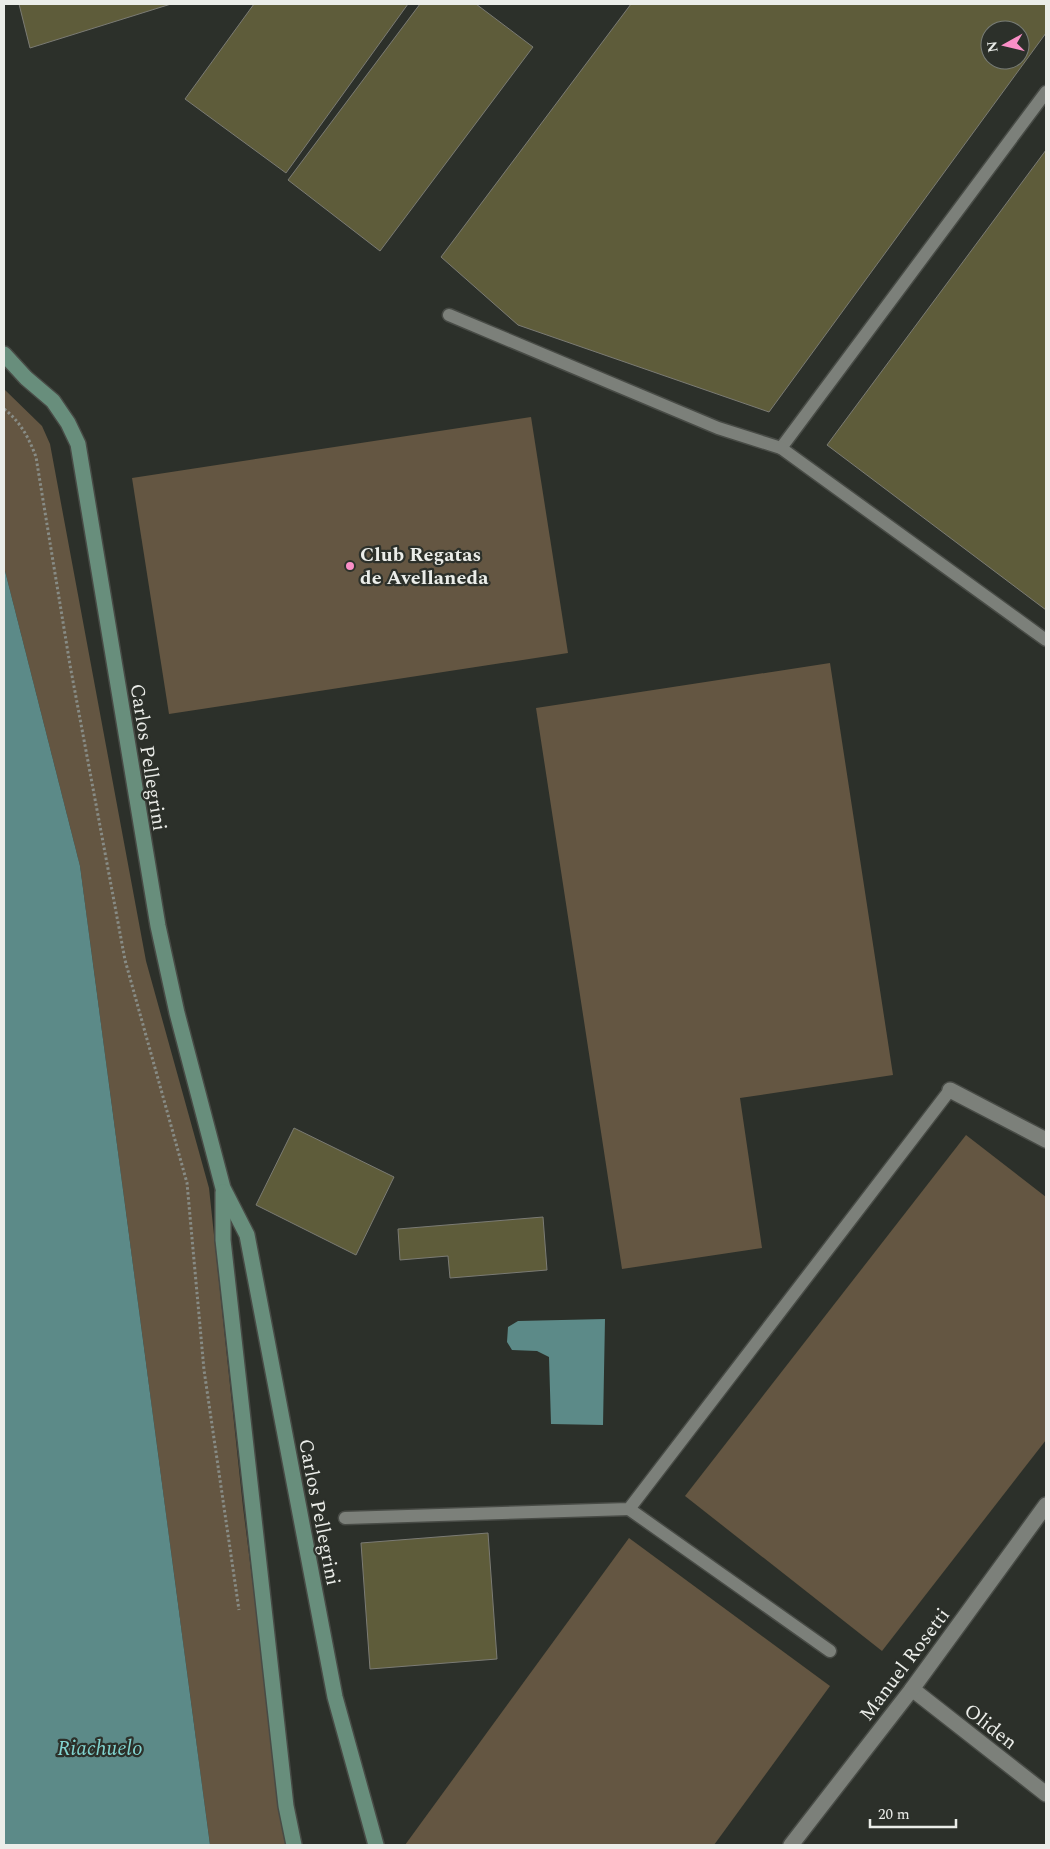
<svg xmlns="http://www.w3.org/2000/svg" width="1050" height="1849" viewBox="0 0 1050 1849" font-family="Spectral,serif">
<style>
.green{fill:#645642}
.water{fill:#5c8a88}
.building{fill:#5e5c3a;stroke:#7b7b74;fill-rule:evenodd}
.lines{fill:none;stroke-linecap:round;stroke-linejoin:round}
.lane-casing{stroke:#484b46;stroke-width:15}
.street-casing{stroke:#484b46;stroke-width:18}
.secondary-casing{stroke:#484b46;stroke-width:18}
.path{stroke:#888c86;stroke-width:3;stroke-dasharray:2.5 2.5;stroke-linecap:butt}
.lane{stroke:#7c807a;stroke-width:12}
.street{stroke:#7c807a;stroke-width:15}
.secondary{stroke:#688e7c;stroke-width:15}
.poi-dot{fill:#fa8fc7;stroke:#2c302a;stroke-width:2}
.labels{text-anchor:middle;stroke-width:4.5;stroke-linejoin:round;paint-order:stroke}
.poi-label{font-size:20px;font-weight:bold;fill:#ebede9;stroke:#2c302a;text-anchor:start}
.street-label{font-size:20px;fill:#ebede9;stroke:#2c302a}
.water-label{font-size:21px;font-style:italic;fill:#82d4d0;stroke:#2c302a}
</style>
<rect width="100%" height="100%" fill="#2c302a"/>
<g class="green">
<polygon points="4,389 42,426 50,444 146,961 209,1188 243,1507 286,1845 210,1845 80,866 4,567"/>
<polygon points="531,417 568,653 169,714 132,478"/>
<polygon points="830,663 893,1075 740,1098 762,1248 622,1269 536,708"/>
<polygon points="966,1135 1046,1197 1046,1440 882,1651 685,1496"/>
<polygon points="629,1538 830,1686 714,1845 405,1845"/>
</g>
<g class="water">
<polygon points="4,567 80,866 210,1845 4,1845"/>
<polygon points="605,1319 603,1425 551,1424 549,1357 537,1351 512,1350 507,1342 508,1327 518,1321"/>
</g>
<g class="building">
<polygon points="19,4 171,4 30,48"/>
<polygon points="254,4 408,4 286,173 185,99"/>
<polygon points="420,4 476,4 533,47 380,251 288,180"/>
<path d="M631,4H1046V33L769,412L518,325L441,257ZM990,30H1020V60H990Z"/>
<polygon points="1046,150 1046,610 827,445"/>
<polygon points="294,1128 394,1177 356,1255 256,1205"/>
<polygon points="543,1217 547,1270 450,1278 448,1256 400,1260 398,1229"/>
<polygon points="488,1533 497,1659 370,1669 361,1543"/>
</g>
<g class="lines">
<g class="lane-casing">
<g id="lane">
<polyline points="1046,92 781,448 1046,640"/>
<polyline points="449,315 718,428 781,448"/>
<polyline points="629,1509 830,1651"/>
<polyline points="345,1518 629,1509 950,1090"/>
</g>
</g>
<g class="street-casing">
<g id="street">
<polyline points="950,1090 1046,1140"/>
<polyline points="912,1689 1046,1794"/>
<polyline points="791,1845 912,1689 1046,1505"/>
</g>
</g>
<g class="secondary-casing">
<g id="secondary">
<polyline points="4,354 26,378 53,401 68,423 78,444 158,926 177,1013 223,1188 247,1235 335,1697 376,1845"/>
<polyline points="223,1192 223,1240 286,1806 294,1845"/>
</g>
</g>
<path class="path" d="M4,409C20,421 29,438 36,457L70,665L125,960L187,1183L204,1370L239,1610"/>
<use href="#lane" class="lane"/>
<use href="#street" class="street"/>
<use href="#secondary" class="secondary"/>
</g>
<circle class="poi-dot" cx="350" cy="566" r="5"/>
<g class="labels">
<g class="poi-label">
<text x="360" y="561">Club Regatas<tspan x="360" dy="23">de Avellaneda</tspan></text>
</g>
<g class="street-label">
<text transform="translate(149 757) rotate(81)" y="7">Carlos Pellegrini</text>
<text transform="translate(320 1512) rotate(79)" y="7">Carlos Pellegrini</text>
<text transform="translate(904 1664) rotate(-53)" y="7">Manuel Rosetti</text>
<text transform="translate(991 1726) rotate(38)" y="7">Oliden</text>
</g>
<g class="water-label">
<text x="100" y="1755">Riachuelo</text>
</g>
</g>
<rect width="1050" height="1849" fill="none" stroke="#ebede9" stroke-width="10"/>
<g transform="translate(1005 45) rotate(262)"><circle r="24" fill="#2c302a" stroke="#787c76"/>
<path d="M0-4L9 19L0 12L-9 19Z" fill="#fa8fc7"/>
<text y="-8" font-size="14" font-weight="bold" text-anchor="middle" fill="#ebede9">N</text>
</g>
<path d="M870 1819v8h86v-8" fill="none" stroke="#ebede9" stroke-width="2.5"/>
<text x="878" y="1819" font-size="15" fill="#ebede9" stroke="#2c302a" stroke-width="4" paint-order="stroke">20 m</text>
</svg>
